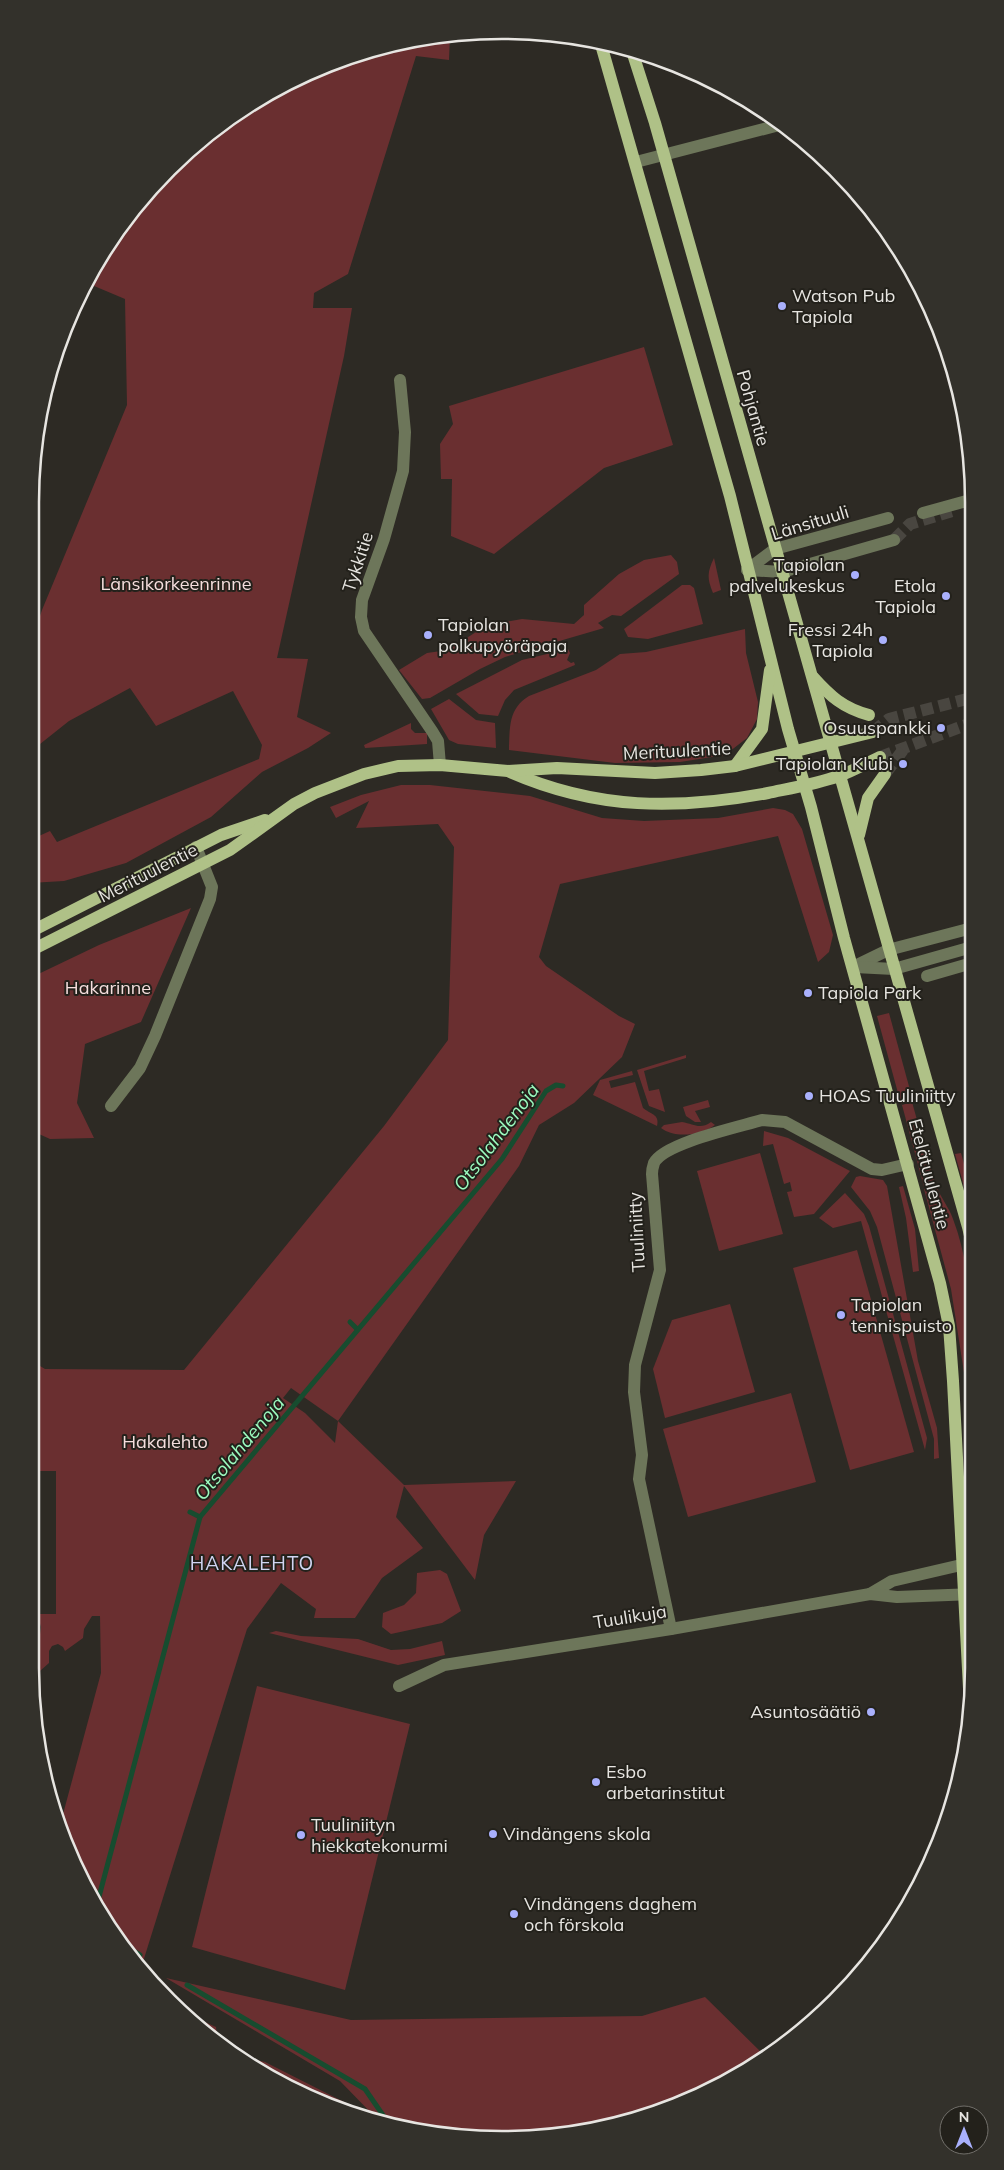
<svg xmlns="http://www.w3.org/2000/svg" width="1004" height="2170" viewBox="0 0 1004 2170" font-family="Mulish,sans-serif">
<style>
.green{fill:#6a2f30;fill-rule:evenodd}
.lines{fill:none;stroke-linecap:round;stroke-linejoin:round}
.stream{stroke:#174c2f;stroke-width:5}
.minor-tunnel{stroke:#494640;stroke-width:12;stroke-dasharray:12 6;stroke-linecap:butt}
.major-tunnel{stroke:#494640;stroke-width:12;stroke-dasharray:12 6;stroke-linecap:butt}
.minor{stroke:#6d765a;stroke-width:12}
.major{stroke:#afc187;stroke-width:12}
.poi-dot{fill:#a9b0fc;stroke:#23211b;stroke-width:2}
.labels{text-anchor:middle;stroke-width:4;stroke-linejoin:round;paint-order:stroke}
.poi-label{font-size:18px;fill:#e7e5e1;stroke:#23211b;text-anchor:start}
.street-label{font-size:18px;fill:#e7e5e1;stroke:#23211b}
.park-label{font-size:18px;fill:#f5dedd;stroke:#23211b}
.water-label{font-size:19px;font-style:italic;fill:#9cfcc0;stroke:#23211b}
.neighbourhood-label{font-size:19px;letter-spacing:1px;fill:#d1d5f2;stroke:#23211b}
.rim{fill:none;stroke:#e7e5e1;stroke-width:2.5}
</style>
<rect width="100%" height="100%" fill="#2d2a24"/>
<g class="green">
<path d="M450,35L449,60L416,56L348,274L314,293L313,308H352L344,356L277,658L308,659L297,717L331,733L308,748L262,772L211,817L126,863L64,881L30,883V840L50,831L57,842L259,759L262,745L233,691L156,726L130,688L69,721L30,752V646L42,610L127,405L125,299L87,283C94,269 101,252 110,239C182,137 287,67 409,39C422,36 437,36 450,35Z"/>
<polygon points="644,347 673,445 604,468 494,554 451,536 452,479 441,479 440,444 453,424 449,406"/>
<polygon points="671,555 677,562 679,574 621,616 612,615 598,623 604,628 505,657 480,669 430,698 422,699 399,670 427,653 448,650 476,632 486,631 505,622 522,619 574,624 584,615 584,605 619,574 644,560"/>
<path d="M714,558L721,590L713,593C707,579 707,572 714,558Z"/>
<polygon points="682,585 690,585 694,588 703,624 648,639 628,637 624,629"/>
<path d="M745,629L746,653L758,702L757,719L747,738L725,755L680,762L615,763L509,750C510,727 508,709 529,696L596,670L620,654L646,652Z"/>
<polygon points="568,649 570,653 567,660 571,663 574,662 575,665 514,690 505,700 498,716 479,714 456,694 522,660"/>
<polygon points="449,699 476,720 495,723 496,748 458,744 449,740 431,709"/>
<polygon points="411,723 411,729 415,733 427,733 427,744 365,748 364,745"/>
<path d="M401,785H430L530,796L602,818L644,821L718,818L773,808L785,810L793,814L802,829L833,935L829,952L818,962L778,836L560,884L539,957L546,966L619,1016L635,1024L622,1057L574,1103L539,1125L519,1166L338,1421L404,1485L516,1481L484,1535L475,1580L404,1486L396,1517L423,1548L382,1578L355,1618H314L316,1609L281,1583L247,1629L142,1965L139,1968L93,1904L59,1829L101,1673L100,1616H92L84,1629L83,1638L65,1651L63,1647L58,1644L52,1646L49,1651V1663L32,1678L30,1654L38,1648L41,1627L37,1614H56V1471H38V1462H30V1360L45,1369L184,1370L384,1126L448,1040L454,847L438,824L356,828L369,801L336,818L330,807L361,795ZM291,1388L338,1421L335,1443L305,1413L283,1398Z"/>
<polygon points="191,908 141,1022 85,1044 77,1103 94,1138 50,1139 30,1130 30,978 99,945"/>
<polygon points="889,1013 913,1101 901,1104 877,1016"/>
<polygon points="686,1055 686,1058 644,1071 649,1091 659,1089 665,1112 649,1106 637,1070"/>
<path d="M632,1071L633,1075L609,1081L611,1088L635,1082L643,1108C650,1114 660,1114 657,1126L593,1095L600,1080Z"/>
<polygon points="708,1100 710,1107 695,1111 701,1122 695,1122 686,1116 683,1107"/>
<polygon points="912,1102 935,1184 924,1187 902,1105"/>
<path d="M682,1122C694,1124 700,1130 711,1122L715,1125C702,1135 675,1139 661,1128L664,1125Z"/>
<polygon points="764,1131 788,1138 850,1171 814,1214 794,1217 787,1192 792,1191 790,1182 784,1184 773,1144 763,1146"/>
<polygon points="760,1153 783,1234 719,1251 697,1171"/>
<polygon points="961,1153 972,1193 973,1219 955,1154"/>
<polygon points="860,1176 883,1180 887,1186 918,1361 937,1428 939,1458 934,1459 934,1439 877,1227 870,1211 851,1187 856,1177"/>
<path d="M936,1185C940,1197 949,1207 953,1219C972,1269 973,1327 973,1379H965L951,1289L924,1189Z"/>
<polygon points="903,1186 915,1229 919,1271 913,1272 906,1218 899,1187"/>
<polygon points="845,1193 864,1214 869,1226 927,1438 925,1450 861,1221 833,1228 819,1218"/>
<polygon points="857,1250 914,1452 850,1470 793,1268"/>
<polygon points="730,1304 755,1392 665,1418 653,1369 672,1320"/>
<polygon points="966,1381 973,1381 973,1446"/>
<polygon points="791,1393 816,1482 688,1517 663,1429"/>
<polygon points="440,1570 447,1574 461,1611 442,1623 391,1634 382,1627 383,1613 404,1605 416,1593 417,1573"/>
<polygon points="276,1631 301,1636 358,1639 391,1650 410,1649 442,1641 445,1655 398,1665 269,1633"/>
<polygon points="257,1686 410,1724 345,1990 192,1947"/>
<polygon points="166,1978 351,2020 642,2016 705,1997 764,2055 738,2077 626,2117 488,2139 410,2131 376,2118 340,2081"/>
<polygon points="191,2016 216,2027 217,2037"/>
<polygon points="242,2057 265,2062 348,2104 348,2108 266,2077"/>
</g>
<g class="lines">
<g class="stream">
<polyline points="350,1322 357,1329"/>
<polyline points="190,1512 200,1517"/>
<polyline points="96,1908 200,1517 502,1159 546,1091 556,1085 563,1086"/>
<polyline points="122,1944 140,1955"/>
<polyline points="187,1985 365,2089 387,2121"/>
</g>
<polyline class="minor-tunnel" points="894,540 910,524 956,510"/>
<g class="major-tunnel">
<polyline points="873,732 889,719 971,698"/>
<polyline points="880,757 971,723"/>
<polyline points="885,774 906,746"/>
</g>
<g class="minor">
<polyline points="636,162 783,124"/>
<polyline points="400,380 405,432 403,471 384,539 362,600 361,617 364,631 432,731 438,741 440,765"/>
<polyline points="923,513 970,500"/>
<polyline points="747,570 775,549 888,518"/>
<polyline points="747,570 782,572 894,540"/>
<polyline points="853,967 888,950 972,928"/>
<polyline points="855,967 894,969 972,947"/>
<polyline points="927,976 972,963"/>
<polyline points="111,1106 140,1068 155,1036 210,899 212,887 196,847"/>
<polyline points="870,1594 892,1581 974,1562"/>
<path d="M671,1629L639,1479L642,1455L634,1392L635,1365L660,1270L652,1174C652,1171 653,1166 654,1163C664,1143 739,1127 762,1120L785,1122L872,1169L882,1170L908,1164"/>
<polyline points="399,1686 444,1665 671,1629 870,1594 897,1597 974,1594"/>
</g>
<g class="major">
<polyline points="600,41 730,496 788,729 811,807 844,938 940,1283 949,1326 953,1381 970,1708"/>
<polyline points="632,51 655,123 968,1227 973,1249"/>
<path d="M813,677C830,696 843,708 869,715"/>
<polyline points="735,766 762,729 770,670"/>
<path d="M510,772C597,810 677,810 768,793C792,788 816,784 839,776C853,771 867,763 880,757"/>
<polyline points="859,835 868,798 885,774"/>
<polyline points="30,932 221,835 265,820"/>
<polyline points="30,951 230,850 294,804 315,793 364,774 398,766 440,765 508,771 557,768 655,773 701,770 735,766 873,732"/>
</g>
</g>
<g class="poi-dot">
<circle cx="782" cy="306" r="5"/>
<circle cx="855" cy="575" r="5"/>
<circle cx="946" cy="596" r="5"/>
<circle cx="428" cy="635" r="5"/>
<circle cx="883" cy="640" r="5"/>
<circle cx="941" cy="728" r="5"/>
<circle cx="903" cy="764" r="5"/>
<circle cx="808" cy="993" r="5"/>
<circle cx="809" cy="1096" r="5"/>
<circle cx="841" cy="1315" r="5"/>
<circle cx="871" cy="1712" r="5"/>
<circle cx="596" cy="1782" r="5"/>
<circle cx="493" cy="1834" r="5"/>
<circle cx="301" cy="1835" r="5"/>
<circle cx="514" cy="1914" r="5"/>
</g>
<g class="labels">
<g class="poi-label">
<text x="792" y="302">Watson Pub<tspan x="792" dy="21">Tapiola</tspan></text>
<text x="845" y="571" text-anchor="end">Tapiolan<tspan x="845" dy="21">palvelukeskus</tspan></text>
<text x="936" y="592" text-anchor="end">Etola<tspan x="936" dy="21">Tapiola</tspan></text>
<text x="438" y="631">Tapiolan<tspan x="438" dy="21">polkupyöräpaja</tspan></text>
<text x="873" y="636" text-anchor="end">Fressi 24h<tspan x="873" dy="21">Tapiola</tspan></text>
<text x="931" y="734" text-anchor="end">Osuuspankki</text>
<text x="893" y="770" text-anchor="end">Tapiolan Klubi</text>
<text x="818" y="999">Tapiola Park</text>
<text x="819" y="1102">HOAS Tuuliniitty</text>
<text x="851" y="1311">Tapiolan<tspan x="851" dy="21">tennispuisto</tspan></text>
<text x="861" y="1718" text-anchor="end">Asuntosäätiö</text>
<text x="606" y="1778">Esbo<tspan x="606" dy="21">arbetarinstitut</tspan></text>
<text x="311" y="1831">Tuuliniityn<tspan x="311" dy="21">hiekkatekonurmi</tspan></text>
<text x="503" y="1840">Vindängens skola</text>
<text x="524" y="1910">Vindängens daghem<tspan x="524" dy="21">och förskola</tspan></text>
</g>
<g class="street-label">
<text transform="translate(753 408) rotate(74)" y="6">Pohjantie</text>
<text transform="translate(810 523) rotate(-17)" y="6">Länsituuli</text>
<text transform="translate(358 562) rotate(-72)" y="6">Tykkitie</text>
<text transform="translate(677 751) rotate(-3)" y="6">Merituulentie</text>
<text transform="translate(148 873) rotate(-27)" y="6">Merituulentie</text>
<text transform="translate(929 1174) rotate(75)" y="6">Etelätuulentie</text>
<text transform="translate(637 1232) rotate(-93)" y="6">Tuuliniitty</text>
<text transform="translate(630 1617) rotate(-9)" y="6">Tuulikuja</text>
</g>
<g class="park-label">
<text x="176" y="590">Länsikorkeenrinne</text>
<text x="108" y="994">Hakarinne</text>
<text x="165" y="1448">Hakalehto</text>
</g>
<g class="water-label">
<text transform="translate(496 1137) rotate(-53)" y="7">Otsolahdenoja</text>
<text transform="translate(239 1448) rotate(-50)" y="7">Otsolahdenoja</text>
</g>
<g class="neighbourhood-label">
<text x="252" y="1570">HAKALEHTO</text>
</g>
</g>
<path d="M0 0H1004V2170H0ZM502 39H502A463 463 0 0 1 965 502V1668A463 463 0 0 1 502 2131H502A463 463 0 0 1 39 1668V502A463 463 0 0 1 502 39Z" fill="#33312b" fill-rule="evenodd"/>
<path class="rim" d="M502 39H502A463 463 0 0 1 965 502V1668A463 463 0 0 1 502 2131H502A463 463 0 0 1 39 1668V502A463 463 0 0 1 502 39Z"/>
<g transform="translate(964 2130)"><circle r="24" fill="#23211b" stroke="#716f6a"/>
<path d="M0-4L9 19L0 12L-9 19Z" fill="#a9b0fc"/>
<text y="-8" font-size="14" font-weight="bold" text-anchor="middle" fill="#e7e5e1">N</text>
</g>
</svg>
